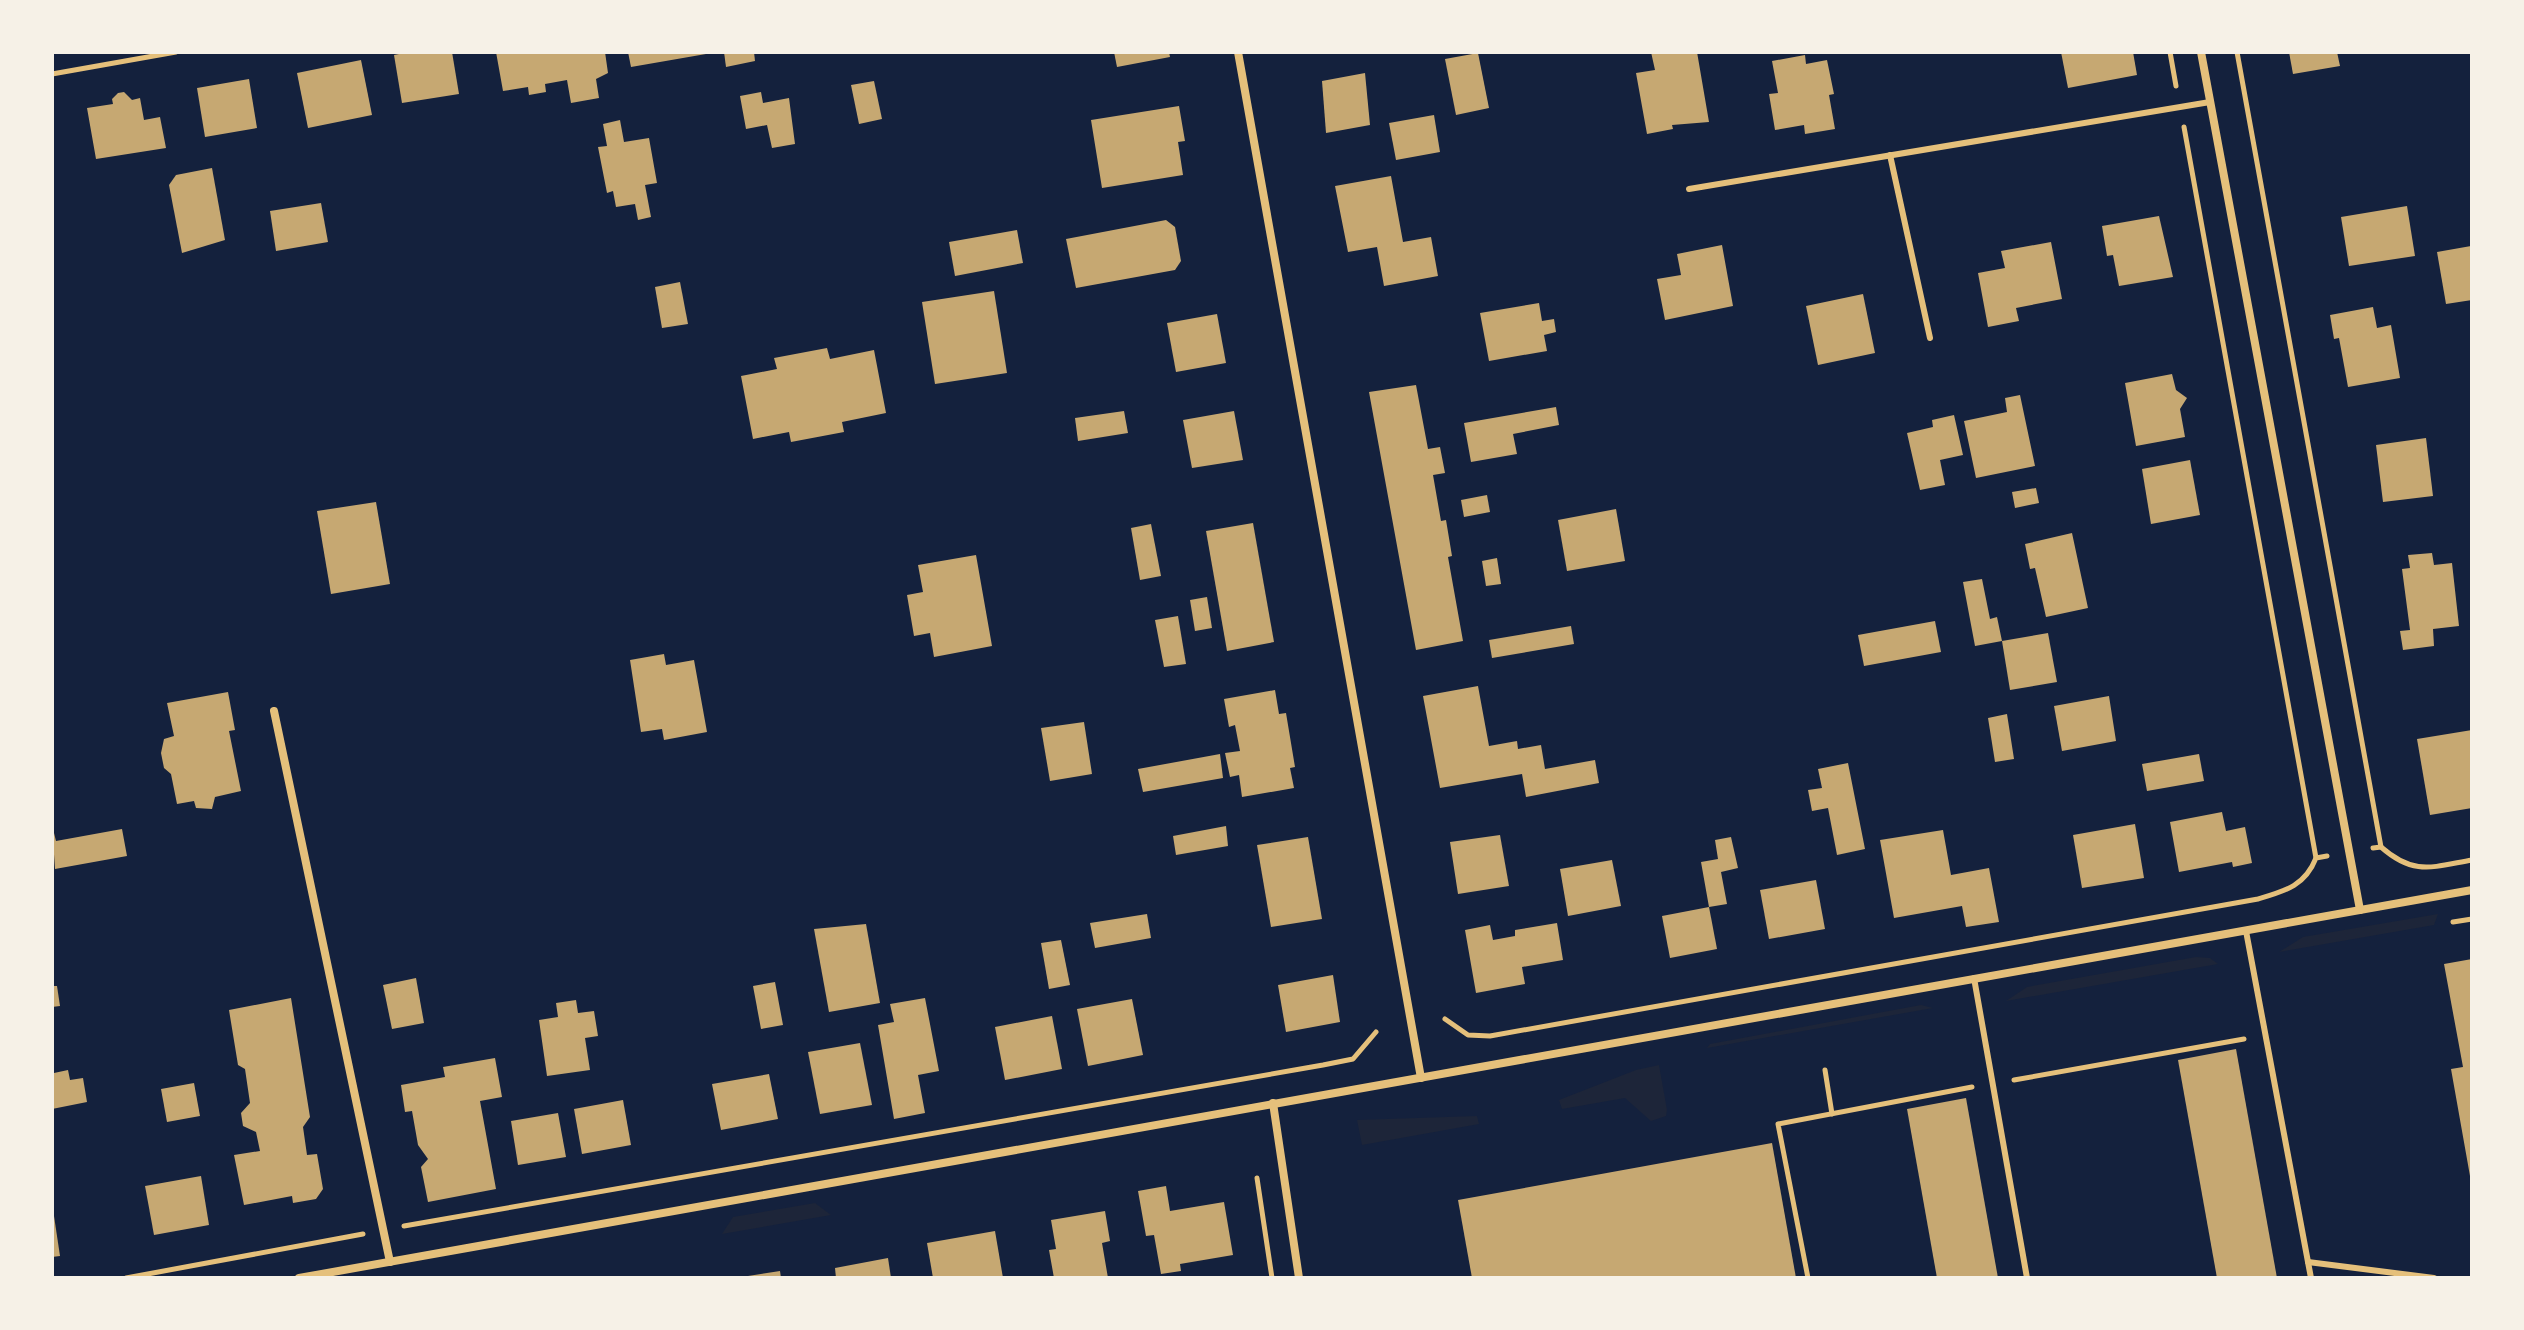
<svg xmlns="http://www.w3.org/2000/svg" width="2524" height="1330" viewBox="0 0 2524 1330" font-family="Signika,sans-serif">
<style>
.green{fill:#1d2539}
.building{fill:#c6a872}
.lines{fill:none;stroke-linecap:round;stroke-linejoin:round}
.path{stroke:#e5c07b;stroke-width:5}
.service{stroke:#e5c07b;stroke-width:6}
.minor{stroke:#e5c07b;stroke-width:8}
</style>
<rect width="100%" height="100%" fill="#14213d"/>
<g class="green">
<polygon points="2438,914 2434,925 2279,952 2303,937"/>
<polygon points="2196,957 2210,958 2218,964 2006,1001 2027,987"/>
<polygon points="1921,1005 1933,1008 1707,1048 1710,1044"/>
<polygon points="1659,1065 1667,1110 1666,1116 1651,1121 1625,1098 1562,1109 1559,1100 1636,1070"/>
<polygon points="1477,1116 1479,1124 1362,1145 1357,1120"/>
<polygon points="815,1203 831,1215 722,1234 733,1217"/>
</g>
<g class="building">
<polygon points="409,52 452,52 459,94 402,103 394,55"/>
<polygon points="496,52 605,52 608,73 596,79 599,98 571,103 567,80 545,84 546,92 529,95 528,87 503,91"/>
<polygon points="628,52 706,52 706,54 631,67"/>
<polygon points="724,52 754,52 755,61 726,67"/>
<polygon points="1114,52 1169,52 1170,57 1117,67"/>
<polygon points="1651,52 1697,52 1709,122 1672,125 1673,129 1647,134 1636,73 1655,70"/>
<polygon points="2061,52 2133,52 2137,75 2068,88"/>
<polygon points="2289,52 2337,52 2340,66 2293,74"/>
<polygon points="1478,53 1489,108 1456,115 1445,59"/>
<polygon points="1805,55 1806,64 1827,60 1834,94 1829,95 1835,129 1805,134 1804,125 1775,130 1769,94 1778,93 1772,61"/>
<polygon points="361,60 372,115 308,128 297,73"/>
<polygon points="1365,73 1370,125 1326,133 1322,81"/>
<polygon points="249,79 257,128 205,137 197,88"/>
<polygon points="874,81 882,119 859,124 851,85"/>
<polygon points="124,92 132,100 140,98 144,120 160,117 166,148 96,159 87,108 113,104 112,99 118,93"/>
<polygon points="761,92 763,103 789,98 795,144 772,148 767,125 746,129 740,96"/>
<polygon points="1179,106 1185,141 1178,142 1183,175 1102,188 1091,120"/>
<polygon points="1434,115 1440,152 1396,160 1389,123"/>
<polygon points="620,120 624,142 649,138 657,183 645,185 651,217 638,220 635,204 616,207 613,191 607,193 598,147 607,146 603,124"/>
<polygon points="212,168 225,240 182,253 169,185 176,175"/>
<polygon points="1391,176 1403,242 1431,237 1438,276 1384,286 1377,247 1348,252 1335,186"/>
<polygon points="321,203 328,242 276,251 270,211"/>
<polygon points="2407,206 2415,256 2349,266 2341,217"/>
<polygon points="2159,216 2173,277 2119,286 2113,255 2107,256 2102,226"/>
<polygon points="1166,220 1175,227 1181,261 1175,270 1076,288 1066,239"/>
<polygon points="1017,230 1023,263 955,276 949,242"/>
<polygon points="2051,242 2062,299 2016,308 2019,321 1988,327 1978,273 2005,268 2001,251"/>
<polygon points="1722,245 1733,306 1665,320 1657,279 1681,275 1677,254"/>
<polygon points="2471,246 2472,300 2446,304 2437,252"/>
<polygon points="680,282 688,324 662,328 655,287"/>
<polygon points="994,291 1007,373 935,384 922,302"/>
<polygon points="1863,294 1875,353 1818,365 1806,306"/>
<polygon points="1539,303 1542,321 1554,319 1556,332 1544,335 1547,351 1489,361 1480,313"/>
<polygon points="2373,307 2377,328 2391,325 2400,378 2348,387 2339,338 2334,339 2330,315"/>
<polygon points="1217,314 1226,363 1176,372 1167,323"/>
<polygon points="827,348 830,359 874,350 886,413 842,422 844,432 791,442 789,432 753,439 741,376 777,369 774,358"/>
<polygon points="2172,374 2176,390 2187,398 2180,409 2185,437 2136,446 2125,383"/>
<polygon points="1416,385 1428,449 1440,447 1445,473 1433,475 1441,521 1446,520 1452,556 1448,557 1463,641 1416,650 1369,392"/>
<polygon points="2020,395 2035,466 1976,478 1964,421 2007,412 2005,398"/>
<polygon points="1556,407 1559,425 1513,434 1517,454 1471,462 1464,423"/>
<polygon points="1124,411 1128,433 1078,441 1075,418"/>
<polygon points="1234,411 1243,460 1192,468 1183,420"/>
<polygon points="1954,415 1963,455 1940,460 1945,485 1920,490 1907,433 1933,427 1932,420"/>
<polygon points="2426,438 2433,496 2383,502 2376,445"/>
<polygon points="2190,460 2200,515 2151,524 2142,469"/>
<polygon points="2036,488 2039,503 2015,508 2012,492"/>
<polygon points="1487,495 1490,512 1464,517 1461,500"/>
<polygon points="376,502 390,584 331,594 317,511"/>
<polygon points="1616,509 1625,561 1567,571 1558,520"/>
<polygon points="1253,523 1274,642 1227,651 1206,531"/>
<polygon points="1151,524 1161,576 1140,580 1131,528"/>
<polygon points="2072,533 2088,608 2046,617 2035,568 2030,569 2025,544"/>
<polygon points="2432,553 2434,565 2452,563 2459,626 2433,629 2434,646 2403,650 2400,631 2410,630 2402,569 2410,568 2408,555"/>
<polygon points="976,555 992,646 934,657 930,633 914,636 907,595 923,592 918,565"/>
<polygon points="1497,558 1501,584 1486,586 1482,561"/>
<polygon points="1982,579 1990,619 1997,617 2002,641 1975,646 1963,582"/>
<polygon points="1207,597 1212,628 1195,631 1190,600"/>
<polygon points="1178,616 1186,664 1164,667 1155,620"/>
<polygon points="1935,621 1941,652 1864,666 1858,635"/>
<polygon points="1571,626 1574,644 1492,658 1489,640"/>
<polygon points="2048,633 2057,682 2010,690 2002,641"/>
<polygon points="664,654 666,665 694,660 707,732 664,740 662,729 641,732 630,660"/>
<polygon points="1478,686 1489,746 1517,741 1518,749 1541,745 1545,769 1595,760 1599,783 1526,797 1522,774 1440,788 1423,696"/>
<polygon points="1275,690 1279,714 1286,713 1295,767 1290,768 1294,788 1242,797 1239,775 1230,777 1225,753 1240,751 1235,725 1229,727 1224,699"/>
<polygon points="228,692 235,730 229,731 241,791 215,797 212,809 196,808 194,801 177,804 171,774 164,768 161,753 164,739 174,736 167,703"/>
<polygon points="2109,696 2116,741 2062,751 2054,706"/>
<polygon points="2007,714 2014,759 1995,762 1988,718"/>
<polygon points="1084,722 1092,774 1050,781 1041,728"/>
<polygon points="2472,730 2472,808 2430,815 2417,739"/>
<polygon points="1220,754 1223,778 1143,792 1138,769"/>
<polygon points="2199,754 2204,781 2147,791 2142,764"/>
<polygon points="1848,763 1865,849 1837,855 1828,808 1812,811 1808,790 1822,788 1818,769"/>
<polygon points="2222,812 2226,831 2245,827 2252,863 2233,867 2232,862 2179,872 2170,822"/>
<polygon points="2135,824 2144,878 2082,888 2073,835"/>
<polygon points="52,825 56,841 122,829 127,856 55,869"/>
<polygon points="1226,826 1228,846 1176,855 1173,836"/>
<polygon points="1943,830 1951,875 1989,868 1999,922 1966,927 1962,906 1894,918 1880,840"/>
<polygon points="1500,835 1509,886 1458,894 1450,842"/>
<polygon points="1308,837 1322,919 1271,927 1257,845"/>
<polygon points="1731,837 1738,868 1721,872 1727,904 1709,907 1701,862 1718,859 1715,840"/>
<polygon points="1612,860 1621,906 1568,916 1560,869"/>
<polygon points="1816,880 1825,929 1769,939 1760,890"/>
<polygon points="1709,907 1717,949 1670,958 1662,916"/>
<polygon points="1147,914 1151,938 1095,948 1090,923"/>
<polygon points="1557,923 1563,960 1522,967 1525,984 1476,993 1465,930 1490,925 1493,940 1515,936 1515,930"/>
<polygon points="866,924 880,1003 829,1012 814,929"/>
<polygon points="1061,940 1070,985 1049,989 1041,943"/>
<polygon points="2472,959 2472,1176 2470,1176 2451,1069 2463,1067 2444,964"/>
<polygon points="1333,975 1340,1022 1286,1032 1278,985"/>
<polygon points="416,978 424,1023 392,1029 383,985"/>
<polygon points="775,982 783,1025 761,1029 753,986"/>
<polygon points="52,986 57,986 60,1006 52,1007"/>
<polygon points="291,998 310,1117 303,1127 307,1155 317,1154 323,1189 316,1199 293,1203 292,1196 244,1205 234,1155 260,1151 256,1132 243,1126 241,1113 250,1103 245,1069 238,1065 229,1010"/>
<polygon points="925,998 939,1071 918,1075 925,1113 894,1119 878,1025 894,1022 890,1004"/>
<polygon points="1132,999 1143,1055 1088,1066 1077,1009"/>
<polygon points="576,1000 578,1013 594,1011 598,1036 585,1038 590,1070 547,1076 539,1020 558,1017 556,1003"/>
<polygon points="1052,1016 1062,1069 1005,1080 995,1027"/>
<polygon points="860,1043 872,1105 820,1114 808,1052"/>
<polygon points="2236,1049 2277,1278 2217,1278 2178,1060"/>
<polygon points="495,1058 502,1097 480,1101 496,1189 428,1202 421,1167 428,1159 418,1145 412,1111 405,1112 401,1085 445,1077 443,1067"/>
<polygon points="68,1070 70,1080 83,1078 87,1102 52,1109 54,1073"/>
<polygon points="769,1074 778,1119 721,1130 712,1084"/>
<polygon points="194,1083 200,1116 167,1122 161,1089"/>
<polygon points="1966,1098 1998,1278 1937,1278 1907,1109"/>
<polygon points="623,1100 631,1145 582,1154 574,1109"/>
<polygon points="558,1113 566,1157 518,1165 511,1121"/>
<polygon points="1772,1143 1796,1278 1472,1278 1458,1200"/>
<polygon points="201,1176 209,1225 154,1235 145,1186"/>
<polygon points="1166,1186 1170,1211 1224,1202 1233,1255 1180,1264 1181,1271 1161,1274 1154,1235 1146,1236 1138,1191"/>
<polygon points="1105,1211 1110,1241 1102,1243 1108,1278 1054,1278 1049,1250 1056,1249 1051,1220"/>
<polygon points="54,1216 60,1256 52,1257 52,1217"/>
<polygon points="995,1231 1003,1278 933,1278 927,1243"/>
<polygon points="888,1258 891,1278 836,1278 835,1268"/>
<polygon points="780,1271 781,1278 748,1278 748,1276"/>
</g>
<g class="lines">
<g class="path">
<polyline points="2170,52 2176,86"/>
<polyline points="2237,52 2381,847"/>
<polyline points="52,74 176,52"/>
<polyline points="2184,127 2316,858"/>
<path d="M2373,848L2381,847C2414,876 2432,867 2472,860"/>
<polyline points="2453,922 2472,919"/>
<path d="M1445,1019L1468,1035L1490,1036L2258,899C2285,891 2305,886 2316,858L2327,856"/>
<polyline points="1825,1070 1832,1114"/>
<polyline points="2014,1080 2244,1039"/>
<polyline points="1257,1178 1272,1278"/>
<polyline points="404,1226 1323,1065 1353,1059 1376,1032"/>
<polyline points="126,1278 363,1234"/>
<polyline points="1808,1278 1778,1124 1972,1087"/>
</g>
<g class="service">
<polyline points="1890,155 1930,338"/>
<polyline points="1689,189 2210,102"/>
<polyline points="2246,931 2311,1278"/>
<polyline points="1974,978 2027,1278"/>
<polyline points="2308,1262 2434,1278"/>
</g>
<g class="minor">
<polyline points="1238,52 1421,1078"/>
<polyline points="2201,52 2360,910"/>
<polyline points="274,711 390,1262"/>
<polyline points="1273,1103 1299,1278"/>
<polyline points="299,1278 2472,890"/>
</g>
</g>
<rect width="2524" height="1330" fill="none" stroke="#f6f1e7" stroke-width="108"/>
</svg>
